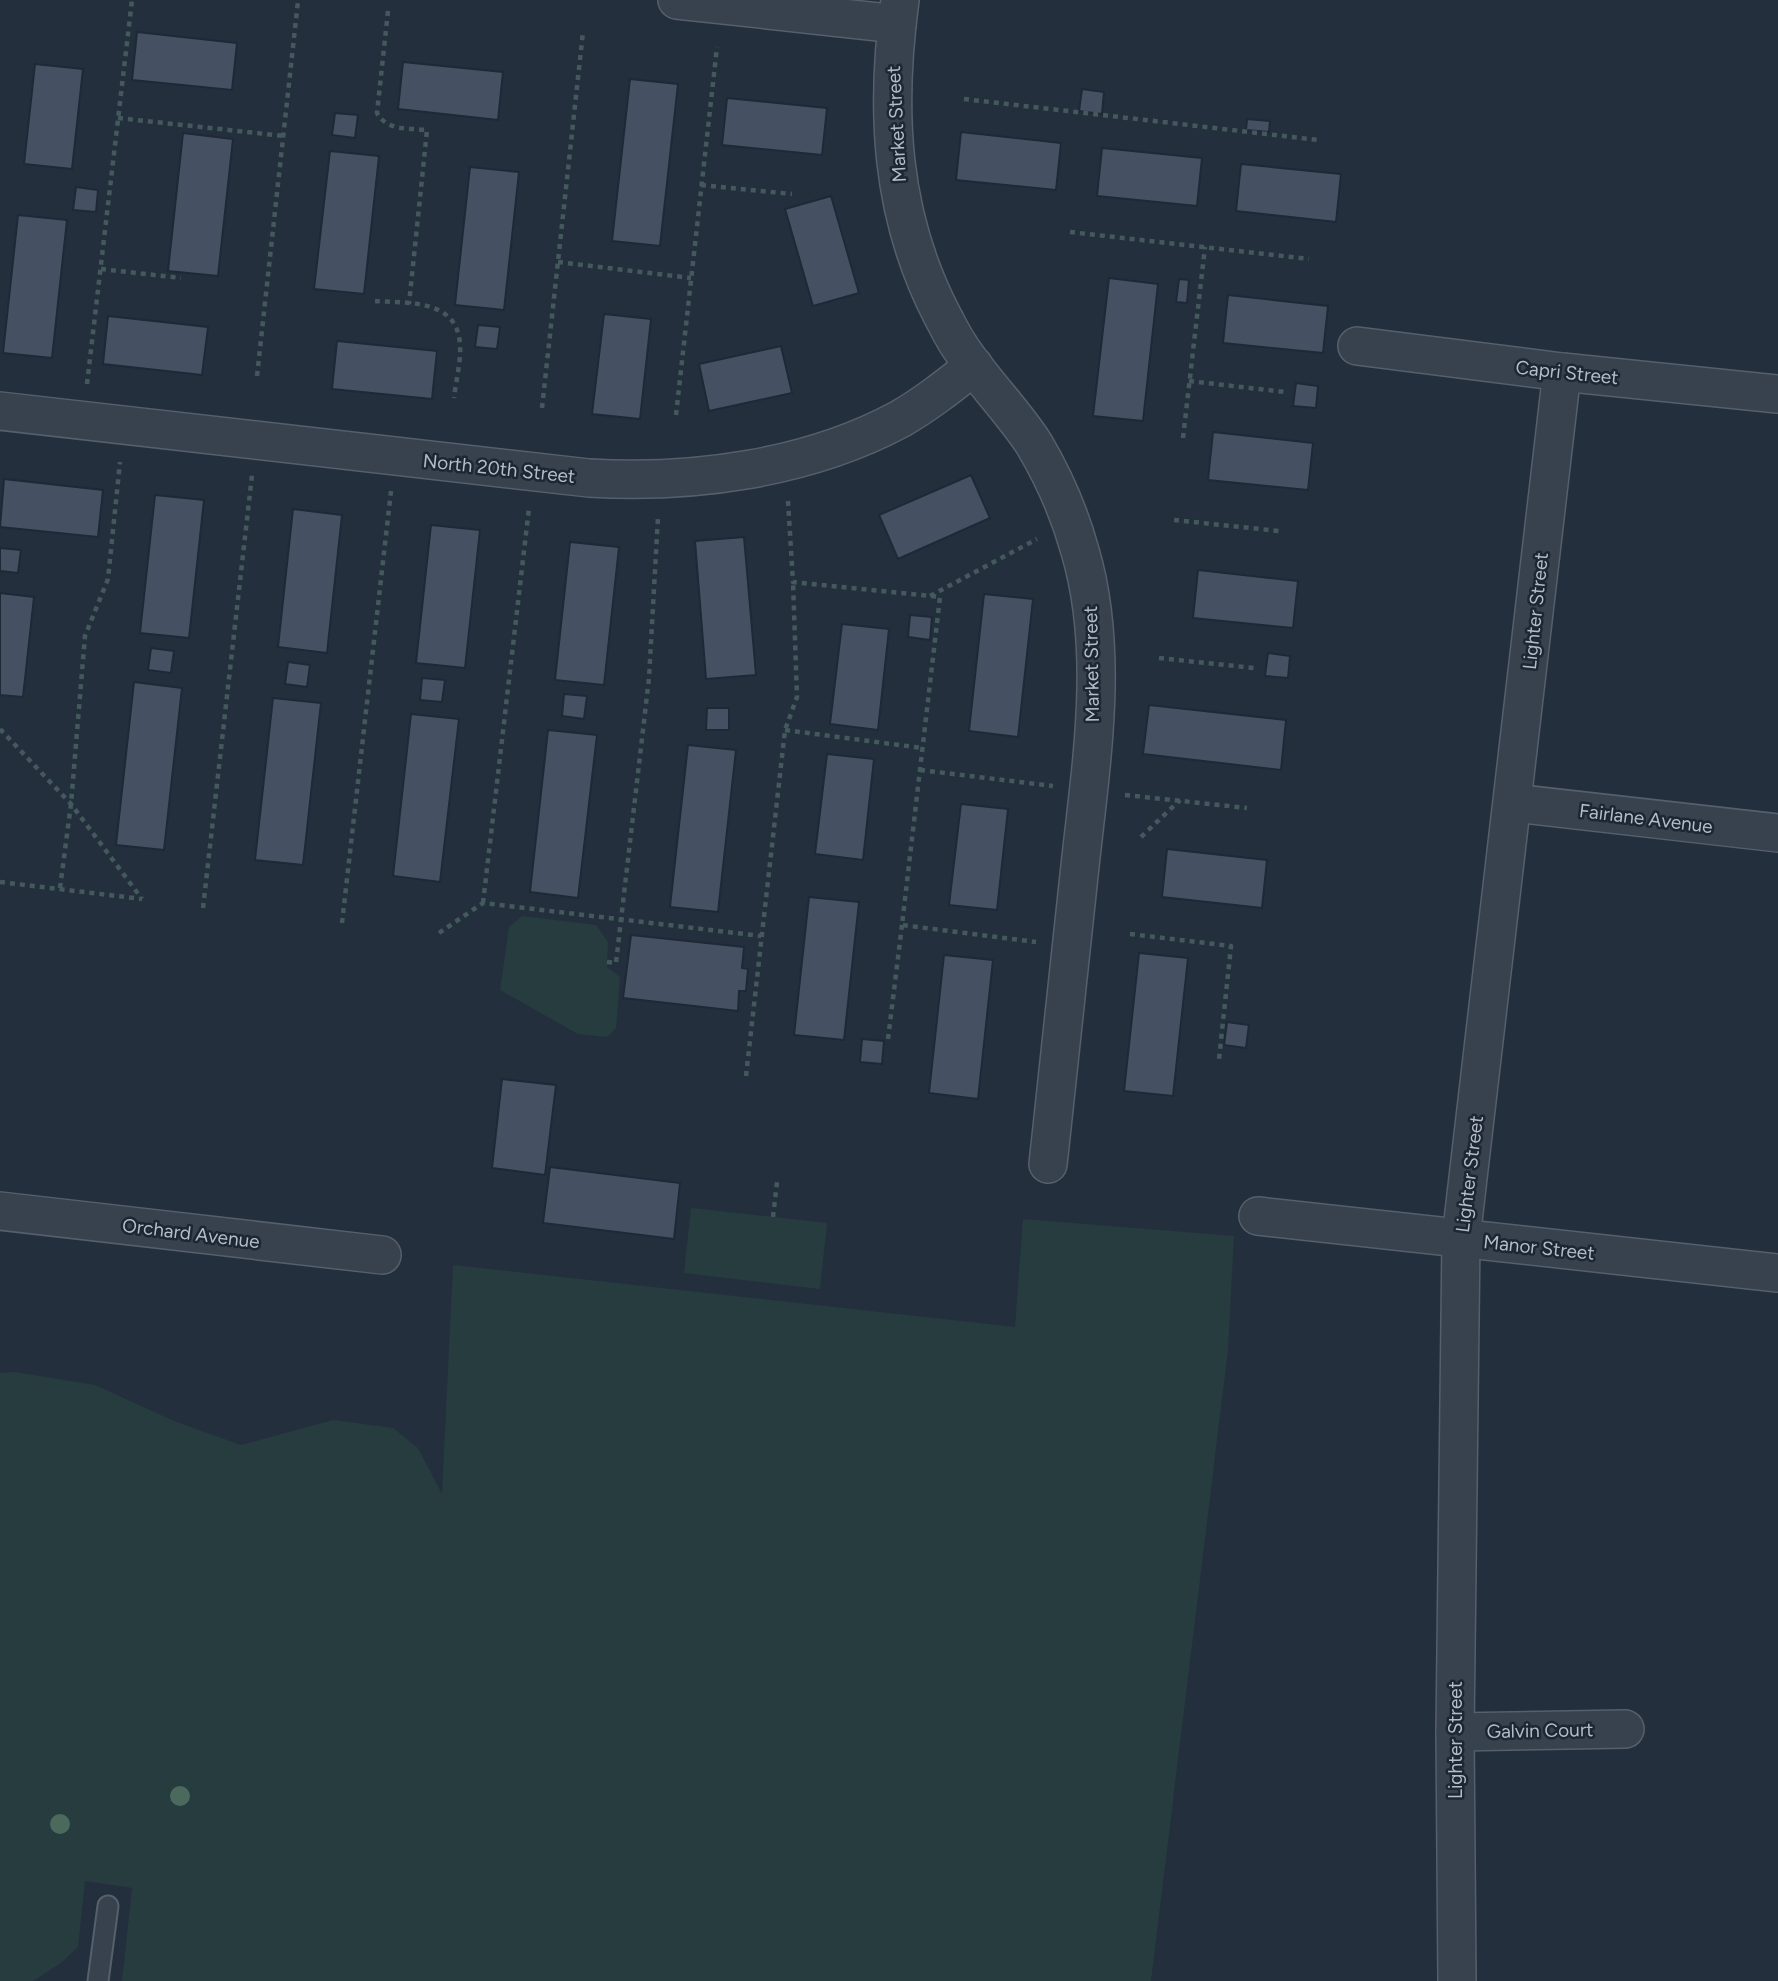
<svg xmlns="http://www.w3.org/2000/svg" width="1778" height="1981" viewBox="0 0 1778 1981" font-family="Figtree,sans-serif">
<style>
.green{fill:#263c3f}
.building{fill:#455162;stroke:#1f2835;stroke-width:2}
.lines{fill:none;stroke-linecap:round;stroke-linejoin:round}
.lane-casing{stroke:#565f6c;stroke-width:23}
.street-casing{stroke:#565f6c;stroke-width:40}
.path{stroke:#44595c;stroke-width:4.5;stroke-dasharray:5 5;stroke-linecap:butt}
.lane{stroke:#38414e;stroke-width:19}
.street{stroke:#38414e;stroke-width:37}
.tree{fill:#4b6a5d}
.labels{text-anchor:middle;stroke-width:5;stroke-linejoin:round;paint-order:stroke}
.street-label{font-size:19px;fill:#b4bcc9;stroke:#1d2633}
</style>
<rect width="100%" height="100%" fill="#242f3e"/>
<g class="green">
<polygon points="522,916 596,925 608,942 607,967 620,977 616,1028 607,1037 578,1034 500,990 509,927"/>
<polygon points="691,1208 827,1223 820,1289 684,1273"/>
<polygon points="1023,1219 1234,1236 1228,1350 1151,1981 122,1981 132,1888 85,1881 78,1947 61,1963 33,1981 0,1981 0,1373 15,1372 95,1385 174,1421 241,1445 333,1420 393,1428 418,1448 442,1494 453,1265 1015,1327"/>
</g>
<g class="building">
<polygon points="137,32 237,43 232,90 132,80"/>
<polygon points="403,62 503,72 498,120 398,109"/>
<polygon points="35,64 83,69 72,169 24,164"/>
<polygon points="630,79 678,84 660,246 612,241"/>
<polygon points="1082,89 1104,92 1102,114 1079,111"/>
<polygon points="727,98 827,108 822,155 722,145"/>
<polygon points="335,113 358,115 355,138 332,135"/>
<polygon points="1247,119 1270,121 1269,132 1246,130"/>
<polygon points="961,132 1061,143 1056,190 956,180"/>
<polygon points="183,133 233,139 218,276 168,271"/>
<polygon points="1102,148 1202,158 1197,206 1097,196"/>
<polygon points="330,151 379,156 364,294 314,289"/>
<polygon points="1241,164 1341,174 1336,222 1236,211"/>
<polygon points="470,167 519,172 504,310 455,305"/>
<polygon points="76,187 98,190 96,212 73,210"/>
<polygon points="831,196 859,293 813,306 785,209"/>
<polygon points="18,215 67,220 52,358 3,353"/>
<polygon points="1109,278 1158,284 1143,421 1093,416"/>
<polygon points="1179,279 1189,280 1187,303 1176,302"/>
<polygon points="1228,295 1328,306 1323,353 1223,343"/>
<polygon points="604,314 651,319 640,419 592,414"/>
<polygon points="108,316 208,327 202,375 103,364"/>
<polygon points="478,325 500,327 497,349 475,347"/>
<polygon points="337,341 437,351 432,399 332,389"/>
<polygon points="781,346 792,393 709,411 699,364"/>
<polygon points="1296,383 1318,386 1316,408 1293,406"/>
<polygon points="1213,432 1313,443 1308,490 1208,480"/>
<polygon points="971,475 990,518 898,559 879,515"/>
<polygon points="4,479 103,490 98,537 0,527"/>
<polygon points="155,495 204,500 189,638 140,633"/>
<polygon points="293,509 342,515 327,653 278,647"/>
<polygon points="431,525 480,530 465,668 416,663"/>
<polygon points="744,537 756,675 706,679 695,541"/>
<polygon points="570,542 619,547 604,685 555,680"/>
<polygon points="0,548 21,550 18,573 0,571"/>
<polygon points="1198,570 1298,581 1293,628 1193,618"/>
<polygon points="0,593 34,597 23,697 0,695"/>
<polygon points="984,594 1033,599 1018,737 969,731"/>
<polygon points="910,615 932,617 930,640 908,637"/>
<polygon points="842,624 889,629 878,730 830,724"/>
<polygon points="151,648 174,651 171,673 148,670"/>
<polygon points="1268,653 1290,656 1288,678 1265,676"/>
<polygon points="288,662 310,665 307,687 285,684"/>
<polygon points="422,678 445,680 442,702 420,700"/>
<polygon points="134,682 182,688 164,850 116,845"/>
<polygon points="564,694 587,696 584,719 562,716"/>
<polygon points="273,698 321,703 303,865 255,860"/>
<polygon points="1149,705 1286,720 1281,770 1143,754"/>
<polygon points="707,708 729,708 729,730 706,730"/>
<polygon points="411,714 459,719 440,882 393,876"/>
<polygon points="548,730 597,735 578,898 530,892"/>
<polygon points="688,745 736,750 718,912 670,907"/>
<polygon points="827,754 874,759 863,860 815,854"/>
<polygon points="961,804 1008,809 997,910 949,905"/>
<polygon points="1167,849 1267,860 1262,908 1162,897"/>
<polygon points="809,897 859,902 844,1040 794,1035"/>
<polygon points="631,935 744,947 742,968 748,969 746,991 739,991 738,1011 623,998"/>
<polygon points="1139,953 1188,958 1173,1096 1124,1091"/>
<polygon points="944,955 993,960 978,1099 929,1093"/>
<polygon points="1227,1022 1249,1025 1246,1048 1224,1045"/>
<polygon points="862,1039 884,1041 882,1064 860,1062"/>
<polygon points="502,1079 556,1085 545,1175 492,1168"/>
<polygon points="550,1167 680,1183 674,1239 543,1223"/>
</g>
<g class="lines">
<g class="lane-casing">
<polyline id="lane" points="98,1981 108,1906"/>
</g>
<g class="street-casing">
<g id="street">
<polyline points="677,0 897,24"/>
<path d="M900,0C885,110 890,215 942,315C948,326 953,337 960,347C982,381 1012,410 1034,444C1053,476 1070,515 1080,551C1110,652 1091,764 1080,866C1069,966 1059,1065 1048,1164"/>
<polyline points="1357,346 1562,372 1778,394"/>
<path d="M0,411L589,478C692,484 807,469 900,419C926,404 950,385 974,366"/>
<polyline points="1513,803 1778,833"/>
<polyline points="0,1211 382,1255"/>
<polyline points="1258,1216 1778,1273"/>
<polyline points="1455,1732 1625,1729"/>
<polyline points="1457,1981 1455,1732 1461,1238 1562,372"/>
</g>
</g>
<g class="path">
<path d="M388,11L377,113C387,131 408,128 427,130L409,304"/>
<polyline points="964,99 1318,140"/>
<polyline points="118,118 284,136"/>
<polyline points="701,185 792,194"/>
<polyline points="1070,232 1309,259"/>
<polyline points="558,262 691,278"/>
<polyline points="101,269 181,278"/>
<path d="M375,301C404,303 452,299 459,337C463,355 456,379 454,398"/>
<polyline points="257,376 298,1"/>
<polyline points="1189,381 1285,392"/>
<polyline points="87,384 132,0"/>
<polyline points="542,408 583,32"/>
<polyline points="676,415 717,47"/>
<polyline points="1183,438 1205,247"/>
<polyline points="788,501 793,582 940,597 902,925 1036,942"/>
<polyline points="1174,520 1279,531"/>
<polyline points="930,596 1037,539"/>
<polyline points="1159,658 1254,668"/>
<polyline points="0,729 71,804 142,899"/>
<polyline points="785,730 922,748"/>
<polyline points="920,770 1053,786"/>
<polyline points="1125,795 1247,808"/>
<polyline points="1141,837 1180,800"/>
<polyline points="0,882 142,899"/>
<polyline points="60,888 71,804 85,636 108,579 120,462"/>
<polyline points="483,903 529,508"/>
<polyline points="203,908 252,475"/>
<polyline points="342,923 391,491"/>
<polyline points="439,933 483,903 761,936"/>
<polyline points="1130,934 1231,946 1219,1059"/>
<polyline points="607,962 616,963 649,678 658,517"/>
<polyline points="888,1039 902,925"/>
<polyline points="746,1076 785,730 797,697 793,582"/>
<polyline points="773,1217 777,1182"/>
</g>
<use href="#lane" class="lane"/>
<use href="#street" class="street"/>
</g>
<g class="tree">
<circle cx="180" cy="1796" r="10"/>
<circle cx="60" cy="1824" r="10"/>
</g>
<g class="labels">
<g class="street-label">
<text transform="translate(896 124) rotate(-93)" y="7">Market Street</text>
<text transform="translate(1567 372) rotate(6)" y="7">Capri Street</text>
<text transform="translate(499 468) rotate(6)" y="7">North 20th Street</text>
<text transform="translate(1535 611) rotate(-84)" y="7">Lighter Street</text>
<text transform="translate(1091 664) rotate(-91)" y="7">Market Street</text>
<text transform="translate(1646 818) rotate(7)" y="7">Fairlane Avenue</text>
<text transform="translate(1469 1174) rotate(-83)" y="7">Lighter Street</text>
<text transform="translate(191 1233) rotate(7)" y="7">Orchard Avenue</text>
<text transform="translate(1539 1247) rotate(6)" y="7">Manor Street</text>
<text transform="translate(1540 1730) rotate(-1)" y="7">Galvin Court</text>
<text transform="translate(1455 1740) rotate(-90)" y="7">Lighter Street</text>
</g>
</g>
</svg>
